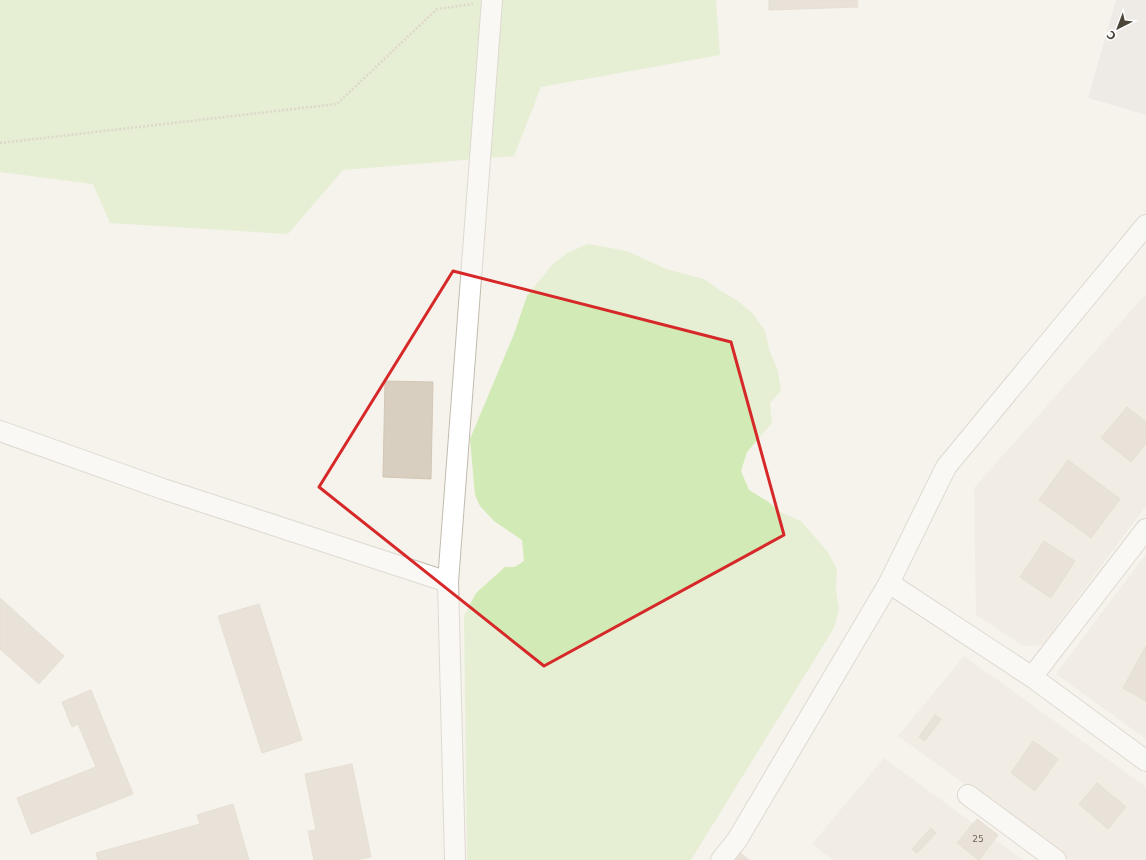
<svg xmlns="http://www.w3.org/2000/svg" width="1146" height="860" viewBox="0 0 1146 860" font-family="'DejaVu Sans',sans-serif">
<style>
.residential{fill:#eae5da}
.green{fill:#d2eab5}
.parking{fill:#e5e3e0}
.building{fill:#d8cfc1;stroke:#d3c7b4}
.lines{fill:none;stroke-linecap:round;stroke-linejoin:round}
.minor-casing{stroke:#c2bbae;stroke-width:22}
.path{stroke:#c4b79f;stroke-width:2.5;stroke-dasharray:2 2;stroke-linecap:butt}
.minor{stroke:#fff;stroke-width:20}
.marked{fill:none;stroke:#d62828;stroke-width:3;stroke-linejoin:round}
.labels{text-anchor:middle;stroke-width:3;stroke-linejoin:round;paint-order:stroke}
.number-label{font-size:9px;fill:#6e675b}
</style>
<rect width="100%" height="100%" fill="#f6f3ec"/>
<g class="residential">
<polygon points="1146,294 1146,506 1042,645 1023,646 976,615 974,488"/>
<polygon points="1146,554 1146,739 1056,674"/>
<polygon points="964,656 1146,787 1146,860 1070,860 898,736"/>
<polygon points="884,758 1023,860 833,860 812,844"/>
</g>
<g class="green">
<polygon points="0,0 716,0 720,55 541,87 514,156 343,170 288,234 110,223 93,184 0,172"/>
<polygon points="588,244 627,251 666,269 704,279 721,291 738,301 753,314 765,331 770,352 778,371 781,391 770,403 772,423 747,452 741,471 749,490 767,501 782,513 801,521 827,551 837,569 836,589 839,610 834,628 691,860 467,860 464,616 476,593 505,567 515,567 524,561 522,540 494,521 480,506 475,495 470,439 514,334 527,296 552,265 567,253"/>
</g>
<polygon class="parking" points="1116,0 1146,0 1146,115 1088,98"/>
<g class="building">
<polygon points="769,0 857,0 858,7 769,10"/>
<polygon points="385,381 433,382 431,479 383,477"/>
<polygon points="1127,407 1146,422 1146,443 1131,462 1101,438"/>
<polygon points="1068,460 1120,499 1091,538 1039,500"/>
<polygon points="1044,541 1075,561 1051,598 1020,577"/>
<polygon points="0,598 64,656 39,684 0,649"/>
<polygon points="259,604 302,740 262,753 218,616"/>
<polygon points="1146,646 1146,701 1123,688"/>
<polygon points="91,690 133,794 31,834 17,798 96,767 78,724 72,727 62,702"/>
<polygon points="935,715 941,719 925,741 919,737"/>
<polygon points="1033,741 1058,759 1035,791 1011,773"/>
<polygon points="352,764 371,857 356,860 314,860 308,831 316,830 305,774"/>
<polygon points="1097,783 1126,807 1108,829 1079,804"/>
<polygon points="233,804 249,860 98,860 96,853 200,824 197,815"/>
<polygon points="977,819 998,835 979,860 957,843"/>
<polygon points="931,828 936,833 917,853 912,849"/>
<polygon points="739,852 749,860 732,860"/>
</g>
<g class="lines">
<g class="minor-casing">
<g id="minor">
<polyline points="0,431 163,489 448,582 455,860"/>
<polyline points="448,582 492,0"/>
<polyline points="889,583 1032,677 1146,761"/>
<polyline points="1032,677 1146,529"/>
<polyline points="968,795 1056,860"/>
<polyline points="721,860 737,840 889,583 946,467 1146,225"/>
</g>
</g>
<polyline class="path" points="0,143 337,104 437,9 473,4"/>
<use href="#minor" class="minor"/>
</g>
<path d="M0 0H1146V860H0ZM453,271L731,342L784,535L544,666L319,487Z" fill="#f6f3ec" fill-opacity=".55" fill-rule="evenodd"/>
<path class="marked" d="M453,271L731,342L784,535L544,666L319,487Z"/>
<g class="labels">
<g class="number-label">
<text x="978" y="842">25</text>
</g>
</g>
<g transform="translate(1118 28) rotate(222)" stroke="#ffffff" stroke-width="3" paint-order="stroke">
<path d="M0-3L7 15L0 10L-7 15Z" fill="#4b4439"/>
<text y="-6" font-size="11" font-weight="bold" text-anchor="middle" fill="#4b4439">С</text>
</g>
</svg>
